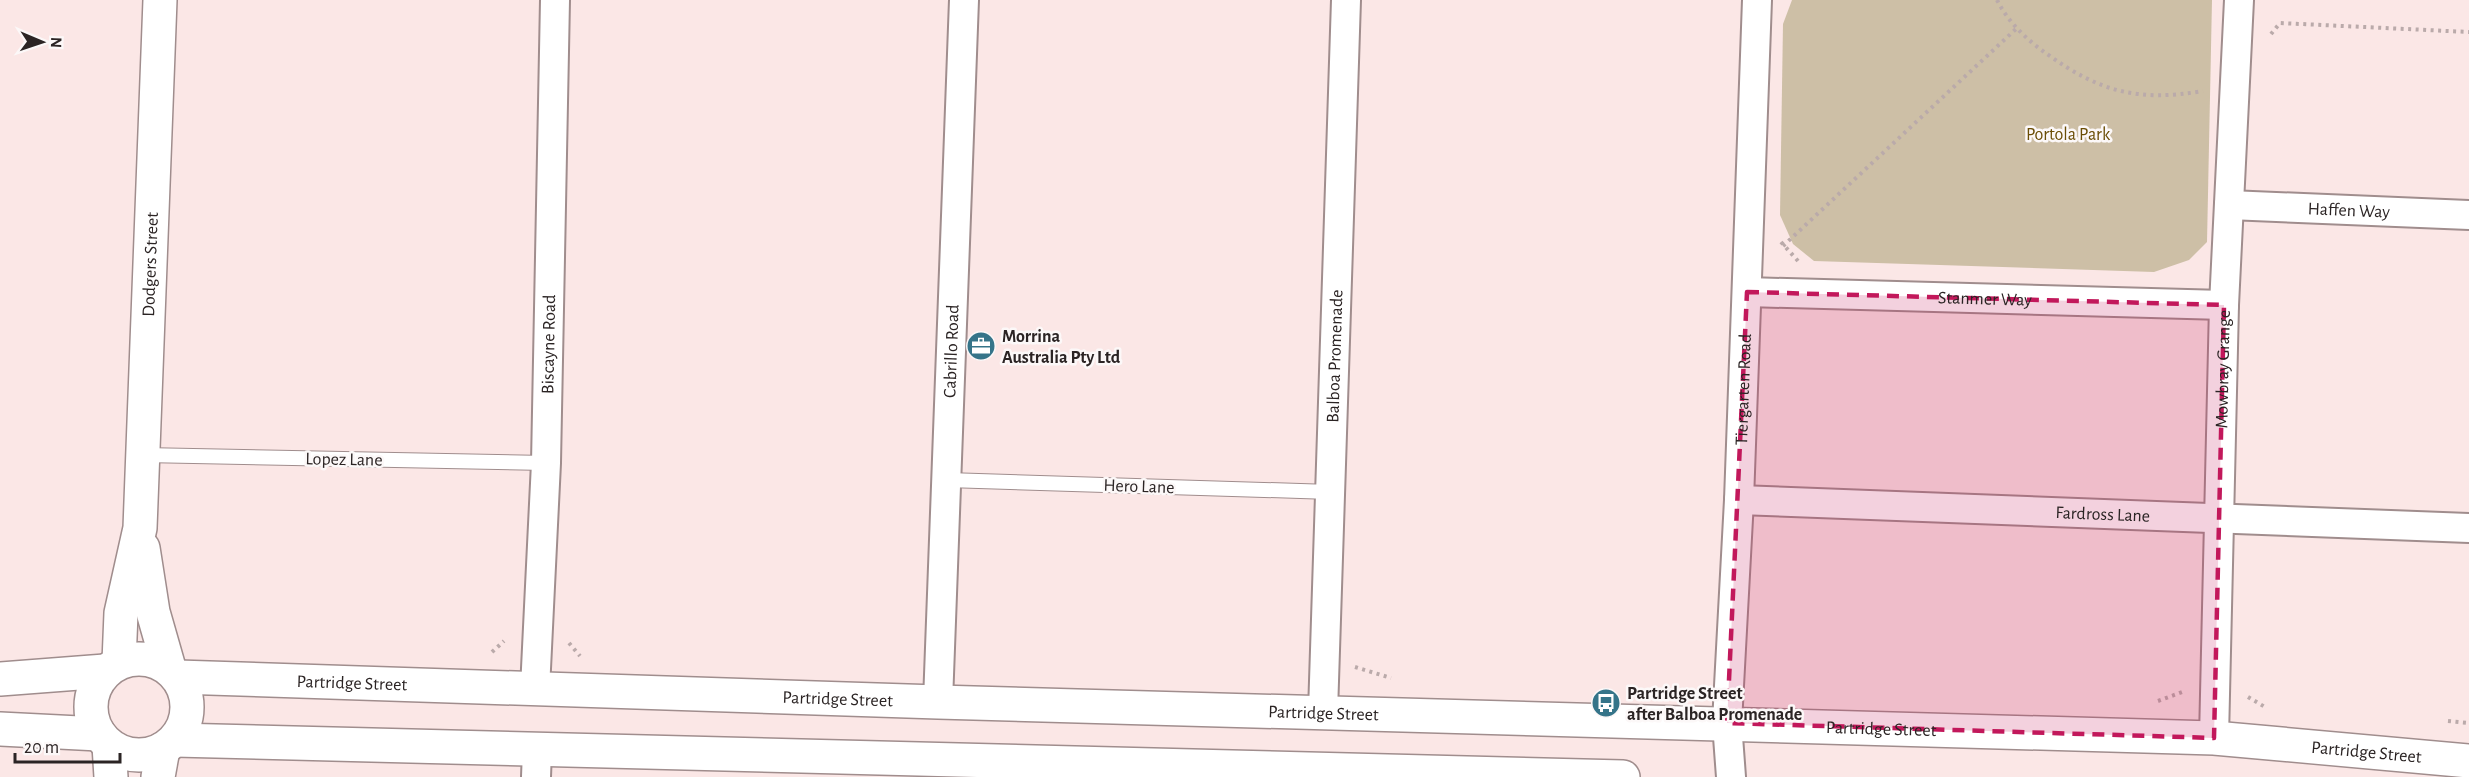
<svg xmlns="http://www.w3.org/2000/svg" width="2469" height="777" viewBox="0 0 2469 777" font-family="'Alegreya Sans',sans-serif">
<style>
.green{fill:#cdbfa6}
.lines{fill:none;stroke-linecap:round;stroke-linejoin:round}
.service-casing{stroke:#a08d8d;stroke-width:16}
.minor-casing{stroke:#a08d8d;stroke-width:32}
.tertiary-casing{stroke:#a08d8d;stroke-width:36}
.secondary-casing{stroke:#a08d8d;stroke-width:36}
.path{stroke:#baaaaa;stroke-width:4;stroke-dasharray:3 4.5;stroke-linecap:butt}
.service{stroke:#fff;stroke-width:14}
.minor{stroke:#fff;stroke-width:28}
.tertiary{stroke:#fff;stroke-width:33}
.secondary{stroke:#fff;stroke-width:33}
.marked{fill:#c2185b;fill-opacity:0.2;stroke:#c2185b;stroke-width:4.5;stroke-dasharray:12 8;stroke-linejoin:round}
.labels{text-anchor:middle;stroke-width:5;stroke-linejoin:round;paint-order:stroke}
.park-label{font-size:18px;fill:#6a4d05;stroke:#fcf8f8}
.street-label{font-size:18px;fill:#2b2424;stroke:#fcf8f8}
.poi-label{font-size:18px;font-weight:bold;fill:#2b2424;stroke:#fcf8f8;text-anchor:start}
</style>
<rect width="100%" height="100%" fill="#fbe7e6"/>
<polygon class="green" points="1792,0 2212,0 2207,242 2189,260 2154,272 1814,261 1793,244 1780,215 1783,24"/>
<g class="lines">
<g class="service-casing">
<g id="service">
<polyline points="143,455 546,463"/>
<polyline points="947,480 1331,492"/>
</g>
</g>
<g class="minor-casing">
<g id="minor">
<path id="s1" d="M2229,205L2469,215"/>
<path id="s2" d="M1747,292L2224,305"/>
<path id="s3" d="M1739,500L2469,528"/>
<path id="s4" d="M535,689L546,463L555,0"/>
<path id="s5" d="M938,702L964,0"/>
<path id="s6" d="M1323,712L1346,0"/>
<path id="s7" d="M2214,738L2224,305L2239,0"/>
<polyline points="536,777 537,750"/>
<path id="s8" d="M1731,777L1727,723L1739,500L1757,0"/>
</g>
</g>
<g class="tertiary-casing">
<g id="tertiary">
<polyline points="143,548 153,612 169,668"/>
<path id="s9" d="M119,662L121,613L140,528L160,0"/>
<polyline points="109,745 111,777"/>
<polyline points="158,777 163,749"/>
</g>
</g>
<g class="secondary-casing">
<g id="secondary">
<circle cx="139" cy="707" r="48"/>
<path id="s10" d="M178,677L938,702L2214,738L2469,761"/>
<polyline points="0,679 105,671"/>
<polyline points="0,729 99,734"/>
<polyline points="175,740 1623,777"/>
</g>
</g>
<g class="path">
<path d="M1997,0C2008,22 2027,40 2047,54C2100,92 2138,102 2203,91"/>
<polyline points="2271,34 2280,23 2469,32"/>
<polyline points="1781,242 1798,261"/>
<polyline points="1783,246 2017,28"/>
<polyline points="569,643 580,656"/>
<polyline points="492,652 504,641"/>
<polyline points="1355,667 1391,678"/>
<polyline points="2248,697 2265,707"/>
<polyline points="2158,701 2185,691"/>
<polyline points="2448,721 2469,723"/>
</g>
<use href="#service" class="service"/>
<use href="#minor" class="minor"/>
<use href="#tertiary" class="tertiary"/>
<use href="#secondary" class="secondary"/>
</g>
<path class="marked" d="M1747,292L2224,305L2214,738L1727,723Z"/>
<defs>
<g id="office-disc" transform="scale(1.5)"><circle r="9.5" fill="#357489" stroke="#fcf8f8"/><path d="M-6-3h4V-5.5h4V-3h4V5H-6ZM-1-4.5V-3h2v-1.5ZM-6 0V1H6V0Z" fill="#fff"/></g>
<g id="bus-disc" transform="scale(1.5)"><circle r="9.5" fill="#357489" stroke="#fcf8f8"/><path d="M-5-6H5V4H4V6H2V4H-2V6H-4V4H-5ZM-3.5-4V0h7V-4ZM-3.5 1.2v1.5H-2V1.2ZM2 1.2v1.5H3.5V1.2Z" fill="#fff"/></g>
</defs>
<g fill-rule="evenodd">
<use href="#office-disc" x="981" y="346"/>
<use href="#bus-disc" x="1606" y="703"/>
</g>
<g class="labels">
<g class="park-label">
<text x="2068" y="140">Portola Park</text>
</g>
<g class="street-label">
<text dy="6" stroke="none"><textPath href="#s1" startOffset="120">Haffen Way</textPath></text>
<text dy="6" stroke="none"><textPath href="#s9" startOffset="400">Dodgers Street</textPath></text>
<text dy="6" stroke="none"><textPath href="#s2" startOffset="238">Stanmer Way</textPath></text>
<text dy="6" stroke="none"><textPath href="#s4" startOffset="345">Biscayne Road</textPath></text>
<text dy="6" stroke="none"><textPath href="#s5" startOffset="351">Cabrillo Road</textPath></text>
<text dy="6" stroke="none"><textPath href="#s6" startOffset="356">Balboa Promenade</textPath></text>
<text dy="6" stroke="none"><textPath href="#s7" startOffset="369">Mowbray Grange</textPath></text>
<text dy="6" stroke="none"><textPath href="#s8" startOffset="388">Tiergarten Road</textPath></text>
<text transform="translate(344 459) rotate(1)" y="6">Lopez Lane</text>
<text transform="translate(1139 486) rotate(2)" y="6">Hero Lane</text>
<text dy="6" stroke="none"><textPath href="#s3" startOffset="364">Fardross Lane</textPath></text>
<text dy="6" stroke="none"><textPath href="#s10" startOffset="174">Partridge Street</textPath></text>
<text dy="6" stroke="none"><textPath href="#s10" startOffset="660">Partridge Street</textPath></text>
<text dy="6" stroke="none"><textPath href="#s10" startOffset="1146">Partridge Street</textPath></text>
<text dy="6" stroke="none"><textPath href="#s10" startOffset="1704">Partridge Street</textPath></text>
<text dy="6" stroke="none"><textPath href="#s10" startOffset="2190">Partridge Street</textPath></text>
</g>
<g class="poi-label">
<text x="1002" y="342">Morrina<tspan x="1002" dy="21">Australia Pty Ltd</tspan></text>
<text x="1627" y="699">Partridge Street<tspan x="1627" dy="21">after Balboa Promenade</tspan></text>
</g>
</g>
<g transform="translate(42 42) rotate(92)" stroke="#fcf8f8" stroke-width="4.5" paint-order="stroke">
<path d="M0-4.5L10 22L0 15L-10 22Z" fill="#2b2424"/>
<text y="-9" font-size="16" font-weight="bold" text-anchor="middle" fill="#2b2424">N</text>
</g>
<path d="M15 753v9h105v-9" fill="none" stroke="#2b2424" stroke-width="3"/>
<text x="24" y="753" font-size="18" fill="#2b2424" stroke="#fcf8f8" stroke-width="4.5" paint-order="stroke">20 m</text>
</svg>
